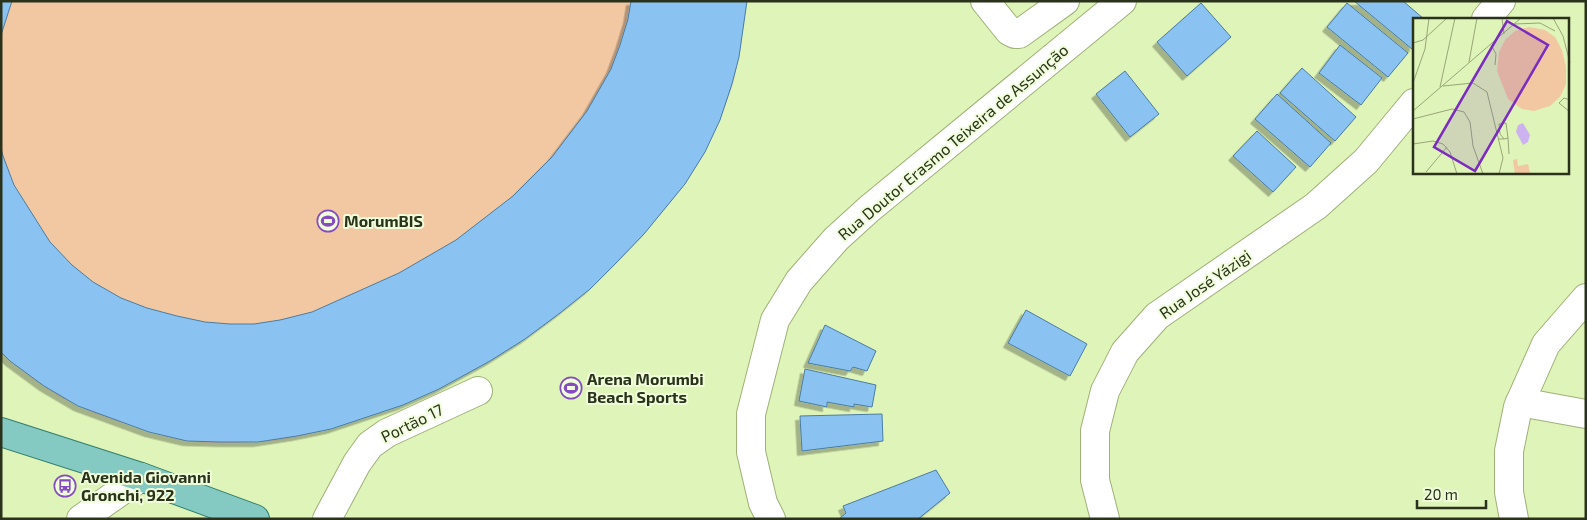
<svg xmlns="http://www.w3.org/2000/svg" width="1587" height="520" viewBox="0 0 1587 520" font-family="'Exo 2',sans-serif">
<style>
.green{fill:#f1c8a2}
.building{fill:#8ac3f1;stroke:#4a7ca3;filter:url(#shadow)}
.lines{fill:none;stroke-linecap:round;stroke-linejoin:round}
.minor-casing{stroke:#9eb178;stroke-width:30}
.major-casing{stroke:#307e6d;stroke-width:30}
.minor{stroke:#fff;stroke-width:28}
.major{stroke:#85cac2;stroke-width:28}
.labels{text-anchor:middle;stroke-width:4;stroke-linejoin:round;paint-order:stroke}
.street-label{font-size:16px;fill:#2a321b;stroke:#f0fdda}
.poi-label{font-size:16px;font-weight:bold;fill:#2a321b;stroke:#f0fdda;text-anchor:start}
.inset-road{fill:none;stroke:#97a679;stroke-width:1}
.view{fill:#7b2cbf;fill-opacity:0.15;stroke:#7b2cbf;stroke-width:2.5}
.inset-edge{fill:none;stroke:#2a321b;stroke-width:2.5}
</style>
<defs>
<filter id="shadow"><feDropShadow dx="-4.5" dy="4.5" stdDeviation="0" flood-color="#0004"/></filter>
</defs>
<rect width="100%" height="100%" fill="#dff4b8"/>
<path class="green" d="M1,1H747C744,19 742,37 739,55C734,88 720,124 704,153C691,177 675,197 658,217C597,291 526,345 441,388C420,398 397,404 376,412C338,426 297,441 256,442C235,443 207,444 187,441C167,438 148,431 129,425C112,419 94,414 78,406C50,393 23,373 1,352Z"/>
<g class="building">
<polygon points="1,1 12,1 1,35"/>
<polygon points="631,1 747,1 739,57 732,84 720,120 705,152 685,184 644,234 616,263 590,289 560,313 525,339 490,361 439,389 403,405 331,429 297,436 258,442 220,442 187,441 149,432 78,406 44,386 10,361 1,352 1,148 3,156 14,185 50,242 72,265 93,282 121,298 147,308 177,316 205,322 230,324 254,324 280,320 312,312 399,273 456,240 513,196 552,157 587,111 611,69 620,45 628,19"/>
<polygon points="1354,1 1403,1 1424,19 1414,19 1414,46 1412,49"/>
<polygon points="1201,3 1231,37 1187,76 1157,42"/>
<polygon points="1347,3 1408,53 1388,77 1327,27"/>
<polygon points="1340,45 1382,78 1361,105 1319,73"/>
<polygon points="1302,68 1356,117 1335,141 1280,93"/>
<polygon points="1125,71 1159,114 1130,137 1096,94"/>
<polygon points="1277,94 1331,143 1310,167 1255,119"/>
<polygon points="1257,131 1296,167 1273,192 1233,156"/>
<polygon points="1026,310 1087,344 1070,376 1008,343"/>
<polygon points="825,325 876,351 867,371 853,367 850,371 808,363"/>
<polygon points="805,369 876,385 872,407 854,404 854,407 827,402 827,407 799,401"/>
<polygon points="882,414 883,441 802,451 800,416"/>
<polygon points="936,470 950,493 918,519 839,519 846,513 843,506"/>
</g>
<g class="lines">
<g class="minor-casing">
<g id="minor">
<polyline points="985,1 1009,31 1015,34 1019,34 1026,29 1065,1"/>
<polyline points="1486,19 1501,1"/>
<polyline points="1520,402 1586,414"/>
<polyline points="81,519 141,477"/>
<polyline points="327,519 357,463 370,445 387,433 478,391"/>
<polyline points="771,519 763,503 751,452 751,414 775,320 799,281 836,239 869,209 1122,1"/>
<polyline points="1105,519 1095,480 1095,431 1105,391 1125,352 1157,316 1316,206 1366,161 1414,103"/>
<polyline points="1514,519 1509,492 1509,451 1518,407 1546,344 1586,298"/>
</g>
</g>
<g class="major-casing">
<polyline id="major" points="1,432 141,477 255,519"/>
</g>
<use href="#minor" class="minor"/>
<use href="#major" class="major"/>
</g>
<defs>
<g id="stadium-ring" transform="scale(1.125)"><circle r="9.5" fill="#f0fdda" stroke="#854cc2" stroke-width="1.5"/><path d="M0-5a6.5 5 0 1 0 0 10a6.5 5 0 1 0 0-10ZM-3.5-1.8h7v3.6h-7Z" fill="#854cc2"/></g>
<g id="bus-ring" transform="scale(1.125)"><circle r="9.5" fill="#f0fdda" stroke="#854cc2" stroke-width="1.5"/><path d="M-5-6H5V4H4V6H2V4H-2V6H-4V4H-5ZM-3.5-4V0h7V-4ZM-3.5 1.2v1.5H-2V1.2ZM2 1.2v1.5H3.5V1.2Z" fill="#854cc2"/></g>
</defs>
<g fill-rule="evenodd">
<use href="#stadium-ring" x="328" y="221"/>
<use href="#stadium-ring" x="571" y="388"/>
<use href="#bus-ring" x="65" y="486"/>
</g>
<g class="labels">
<g class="street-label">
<text transform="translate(953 142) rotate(-40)" y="6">Rua Doutor Erasmo Teixeira de Assunção</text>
<text transform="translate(1205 284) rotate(-35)" y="6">Rua José Yázigi</text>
<text transform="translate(412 423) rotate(-26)" y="6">Portão 17</text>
</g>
<g class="poi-label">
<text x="344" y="227">MorumBIS</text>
<text x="587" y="385">Arena Morumbi<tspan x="587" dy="18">Beach Sports</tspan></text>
<text x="81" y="483">Avenida Giovanni<tspan x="81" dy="18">Gronchi, 922</tspan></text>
</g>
</g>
<g transform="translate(1413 18)">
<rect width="156" height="156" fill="#dff4b8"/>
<path d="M116,9L132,12L142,19L149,32L153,49V66L147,79L137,88L121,93L109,91L95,81L84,53L86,34L92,22L102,13ZM104,141L105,148L115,146L117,155L102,156L100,142Z" fill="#f1c8a2"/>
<path d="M110,105L117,117L115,124L110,127L103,114L105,107Z" fill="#ccb3f0"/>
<path class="inset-road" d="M89,0L91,16M140,0L150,18L157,45M102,6L127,5L142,13M0,25L10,22L34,0M78,27L83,36L82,47M56,44L64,0M0,65L12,31L16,0M30,68L60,65L74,74L90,140L86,156M27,69L42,0M157,82L151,80L146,85L157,94M0,93L108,0M0,101L39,91L51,94L57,104L60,128L70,156M95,120L96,136M85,121H91L95,120L93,105L86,106L87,116L91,121M0,126L20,123L30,126L37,134L44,156M13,154L34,129"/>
<path class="view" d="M94,3L135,27L62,153L21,129Z"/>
<rect width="156" height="156" class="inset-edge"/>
</g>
<rect width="1587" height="520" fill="none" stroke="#2a321b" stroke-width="5"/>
<path d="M1417 500v8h69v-8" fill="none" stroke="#2a321b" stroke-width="2.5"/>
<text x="1424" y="500" font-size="15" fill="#2a321b" stroke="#f0fdda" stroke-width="4" paint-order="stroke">20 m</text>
</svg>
